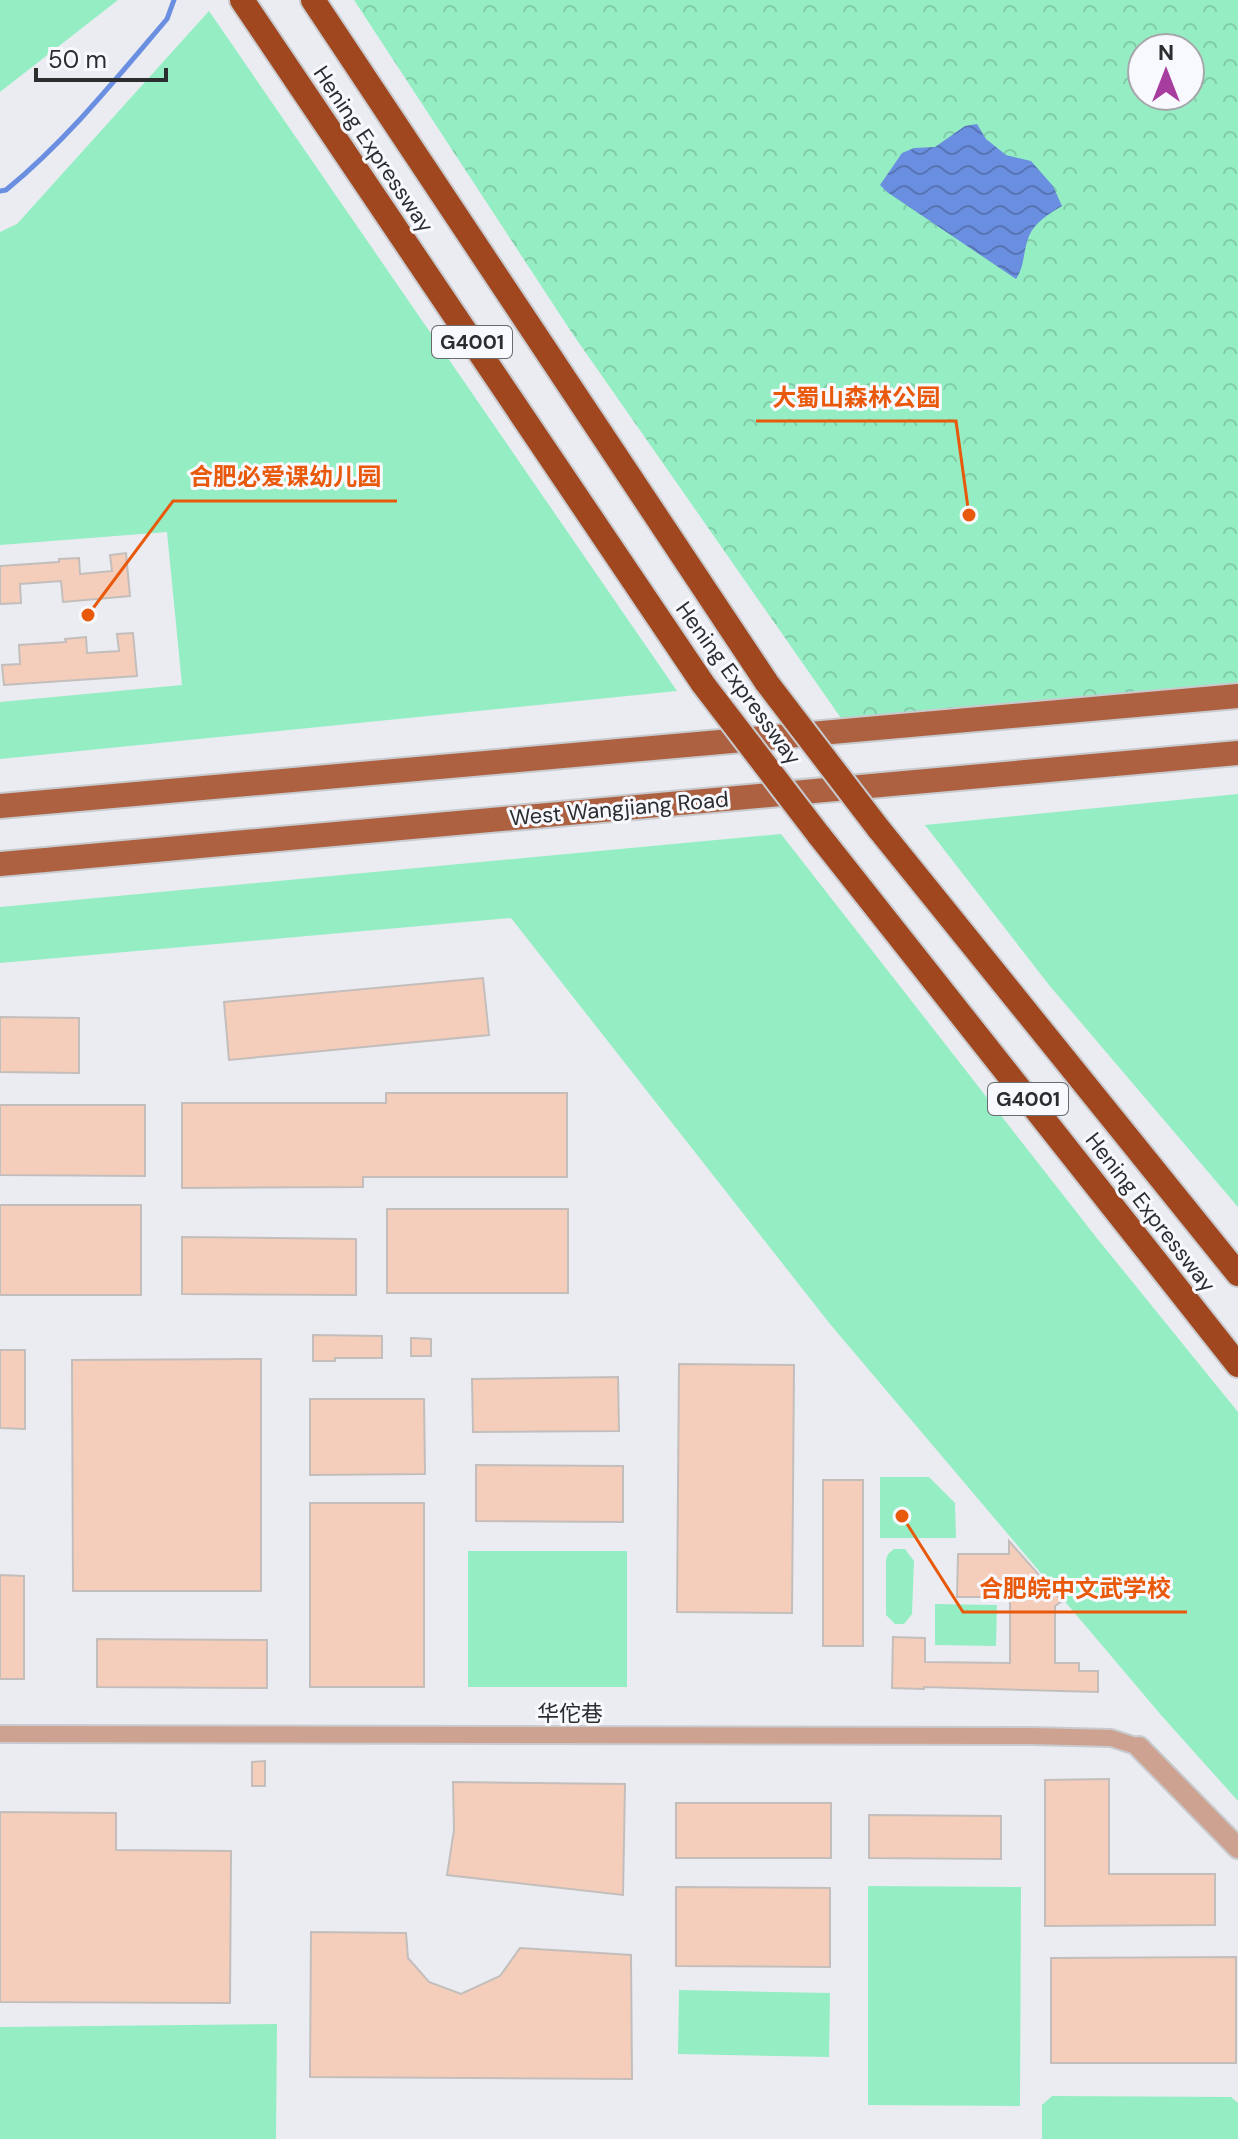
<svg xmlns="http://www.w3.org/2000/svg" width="1238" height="2139" viewBox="0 0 1238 2139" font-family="'DM Sans','Noto Sans SC',sans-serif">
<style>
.grass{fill:#95eec3}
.park{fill:url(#park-crowns);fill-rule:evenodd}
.water{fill:url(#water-waves)}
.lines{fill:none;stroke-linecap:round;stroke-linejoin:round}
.stream{stroke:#6a8ee0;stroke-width:5}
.building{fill:#f5cebb;stroke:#c3bebc;stroke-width:2}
.minor-casing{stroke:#c8cace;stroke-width:20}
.tertiary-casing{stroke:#c8cace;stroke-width:24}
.primary-casing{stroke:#c8cace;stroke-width:28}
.motorway-casing{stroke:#c8cace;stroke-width:28}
.minor{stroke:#cea290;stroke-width:16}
.tertiary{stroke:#cea290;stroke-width:20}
.primary{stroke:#ad6141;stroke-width:24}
.motorway{stroke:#a0471f;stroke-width:24}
.motorway-bridge-casing{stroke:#c8cace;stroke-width:28;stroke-linecap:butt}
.motorway-bridge{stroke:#a0471f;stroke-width:24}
.labels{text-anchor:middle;stroke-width:6;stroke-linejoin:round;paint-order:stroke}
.shield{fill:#f8f9fe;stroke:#696a6d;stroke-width:2}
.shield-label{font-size:20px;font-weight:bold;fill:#2c2d2f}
.street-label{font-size:22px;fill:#2c2d2f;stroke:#f8f9fe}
.leader{fill:none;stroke:#e8590c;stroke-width:3}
.callout-dot{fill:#e8590c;stroke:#f8f9fe;stroke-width:3}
.callout-label{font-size:24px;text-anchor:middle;font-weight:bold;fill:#e8590c;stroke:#f8f9fe;stroke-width:6;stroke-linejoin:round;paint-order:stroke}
</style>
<defs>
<pattern id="park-crowns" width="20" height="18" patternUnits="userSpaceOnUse" patternTransform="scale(2)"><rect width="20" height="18" fill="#95eec3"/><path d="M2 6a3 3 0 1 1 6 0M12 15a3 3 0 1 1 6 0" fill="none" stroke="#81cca8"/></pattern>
<pattern id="water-waves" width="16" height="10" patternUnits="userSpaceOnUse" patternTransform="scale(2)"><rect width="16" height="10" fill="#6a8ee0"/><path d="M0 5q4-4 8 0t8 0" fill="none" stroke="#5774b6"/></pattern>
</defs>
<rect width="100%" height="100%" fill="#eaecf1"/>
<g class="grass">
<polygon points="0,0 118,0 0,92"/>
<polygon points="209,11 677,691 0,759 0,702 182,685 167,532 0,545 0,232 17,224"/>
<polygon points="1238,794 1238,1207 1049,985 925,825"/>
<polygon points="781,834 1096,1237 1238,1412 1238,1801 1161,1715 830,1324 511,918 0,963 0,907"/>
<polygon points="880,1477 929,1477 955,1503 956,1538 880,1538"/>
<polygon points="894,1549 905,1549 914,1561 912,1614 904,1624 895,1624 886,1615 886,1560 888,1554"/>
<rect x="468" y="1551" width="159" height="136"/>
<polygon points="935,1604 997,1605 996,1646 935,1645"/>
<polygon points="868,1886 1021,1887 1020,2106 868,2105"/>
<polygon points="679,1990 830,1993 829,2057 678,2054"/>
<polygon points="277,2024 276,2139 0,2139 0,2027"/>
<polygon points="1052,2096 1231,2097 1238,2103 1238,2139 1042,2139 1042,2105"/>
</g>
<path class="park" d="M354,0H1238V696L850,731L572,333ZM1142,48H1190V96H1142Z"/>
<path class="water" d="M977,124L986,139L1006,155L1031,161L1053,186L1062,206C1049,214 1035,222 1029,236C1023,250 1025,266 1016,279L887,192L880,185L902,153L914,148L935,147L965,126Z"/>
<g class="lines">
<path class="stream" d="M0,191L6,190C67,140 116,79 167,19L174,0"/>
</g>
<g class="building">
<polygon points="126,553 130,596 63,602 61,581 20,584 21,603 0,604 0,566 59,562 59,559 79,558 80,574 112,571 110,555"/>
<polygon points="133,633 137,676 4,685 2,665 20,664 19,645 66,642 65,639 86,637 87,653 119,651 117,634"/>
<polygon points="483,978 489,1035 229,1060 224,1002"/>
<polygon points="0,1017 79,1018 79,1073 0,1072"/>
<polygon points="386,1093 567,1093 567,1177 363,1177 363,1187 182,1188 182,1103 386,1103"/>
<polygon points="0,1105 145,1105 145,1176 0,1175"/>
<rect x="0" y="1205" width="141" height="90"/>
<rect x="387" y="1209" width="181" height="84"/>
<polygon points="182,1237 356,1239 356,1295 182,1294"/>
<polygon points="313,1335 382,1336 382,1358 335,1358 335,1361 313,1361"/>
<polygon points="411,1338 431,1339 431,1356 411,1356"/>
<polygon points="0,1350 25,1350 25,1429 0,1428"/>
<polygon points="261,1359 261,1591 73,1591 72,1360"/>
<polygon points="679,1364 794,1365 792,1613 677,1612"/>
<polygon points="618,1377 619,1431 473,1432 472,1379"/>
<polygon points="310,1399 424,1399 425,1474 310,1475"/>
<polygon points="476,1465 623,1466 623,1522 476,1521"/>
<rect x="823" y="1480" width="40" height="166"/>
<rect x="310" y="1503" width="114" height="184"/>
<polygon points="1009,1541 1062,1601 1055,1606 1055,1663 1079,1663 1079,1671 1098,1671 1098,1692 924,1687 924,1689 892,1688 893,1637 925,1638 925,1662 1010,1663 1010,1597 957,1597 958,1554 1009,1554"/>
<polygon points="0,1575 24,1576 24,1679 0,1679"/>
<polygon points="97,1639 267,1640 267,1688 97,1687"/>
<polygon points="265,1761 265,1786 252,1786 252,1762"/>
<polygon points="1109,1779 1109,1874 1215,1874 1215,1925 1045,1926 1045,1780"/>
<polygon points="453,1782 625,1784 623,1895 447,1875 454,1830"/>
<rect x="676" y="1803" width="155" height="55"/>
<polygon points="0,1812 116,1813 116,1850 231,1851 230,2003 0,2002"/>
<polygon points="869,1815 1001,1816 1001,1859 869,1858"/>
<polygon points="676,1887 830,1888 830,1967 676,1966"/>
<polygon points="311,1932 406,1933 408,1958 429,1982 461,1994 500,1976 520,1948 631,1955 632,2079 310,2077"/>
<polygon points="1236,1957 1236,2063 1051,2063 1051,1958"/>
</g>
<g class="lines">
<g class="minor-casing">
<polyline id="minor" points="0,1734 1031,1736 1111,1738 1139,1747"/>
</g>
<g class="tertiary-casing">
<polyline id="tertiary" points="1139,1747 1238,1848"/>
</g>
<g class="primary-casing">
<g id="primary">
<polyline points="0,806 1238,696"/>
<polyline points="0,864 1238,753"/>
</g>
</g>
<g class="motorway-casing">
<g id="motorway">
<polyline points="242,0 703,684"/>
<polyline points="313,0 767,683"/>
<polyline points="878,828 1238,1274"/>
<polyline points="818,834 1238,1365"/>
</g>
</g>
<use href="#minor" class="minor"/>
<use href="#tertiary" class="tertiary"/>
<use href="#primary" class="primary"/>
<use href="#motorway" class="motorway"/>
<g class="motorway-bridge-casing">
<g id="motorway-bridge">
<polyline points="767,683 878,828"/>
<polyline points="703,684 818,834"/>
</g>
</g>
<use href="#motorway-bridge" class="motorway-bridge"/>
</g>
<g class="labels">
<g class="shield">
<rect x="432" y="326" width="80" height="32" rx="6"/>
<rect x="988" y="1083" width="80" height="32" rx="6"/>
</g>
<g class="shield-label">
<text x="472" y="349">G4001</text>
<text x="1028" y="1106">G4001</text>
</g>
<g class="street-label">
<text transform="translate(374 149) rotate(56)" y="8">Hening Expressway</text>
<text transform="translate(739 683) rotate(54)" y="8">Hening Expressway</text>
<text transform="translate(619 808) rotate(-5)" y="8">West Wangjiang Road</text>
<text transform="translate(1151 1212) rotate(52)" y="8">Hening Expressway</text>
<text x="570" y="1721">华佗巷</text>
</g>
</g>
<path class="leader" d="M969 515L956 421H756M88 615L173 501H397M902 1516L963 1612H1187"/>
<g class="callout-dot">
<circle cx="969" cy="515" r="8"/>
<circle cx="88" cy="615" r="8"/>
<circle cx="902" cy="1516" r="8"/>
</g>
<g class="callout-label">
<text x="856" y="406">大蜀山森林公园</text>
<text x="285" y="485">合肥必爱课幼儿园</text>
<text x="1075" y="1597">合肥皖中文武学校</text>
</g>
<g transform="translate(1166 72)"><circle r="38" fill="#f8f9fe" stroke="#a6a7ab" stroke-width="2"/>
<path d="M0-6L14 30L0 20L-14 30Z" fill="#a73d9f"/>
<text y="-12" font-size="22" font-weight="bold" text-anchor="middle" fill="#2c2d2f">N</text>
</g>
<path d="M36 68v12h130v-12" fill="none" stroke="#2c2d2f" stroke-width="4"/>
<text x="48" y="68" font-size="24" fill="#2c2d2f" stroke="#f8f9fe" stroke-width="6" paint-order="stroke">50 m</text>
</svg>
